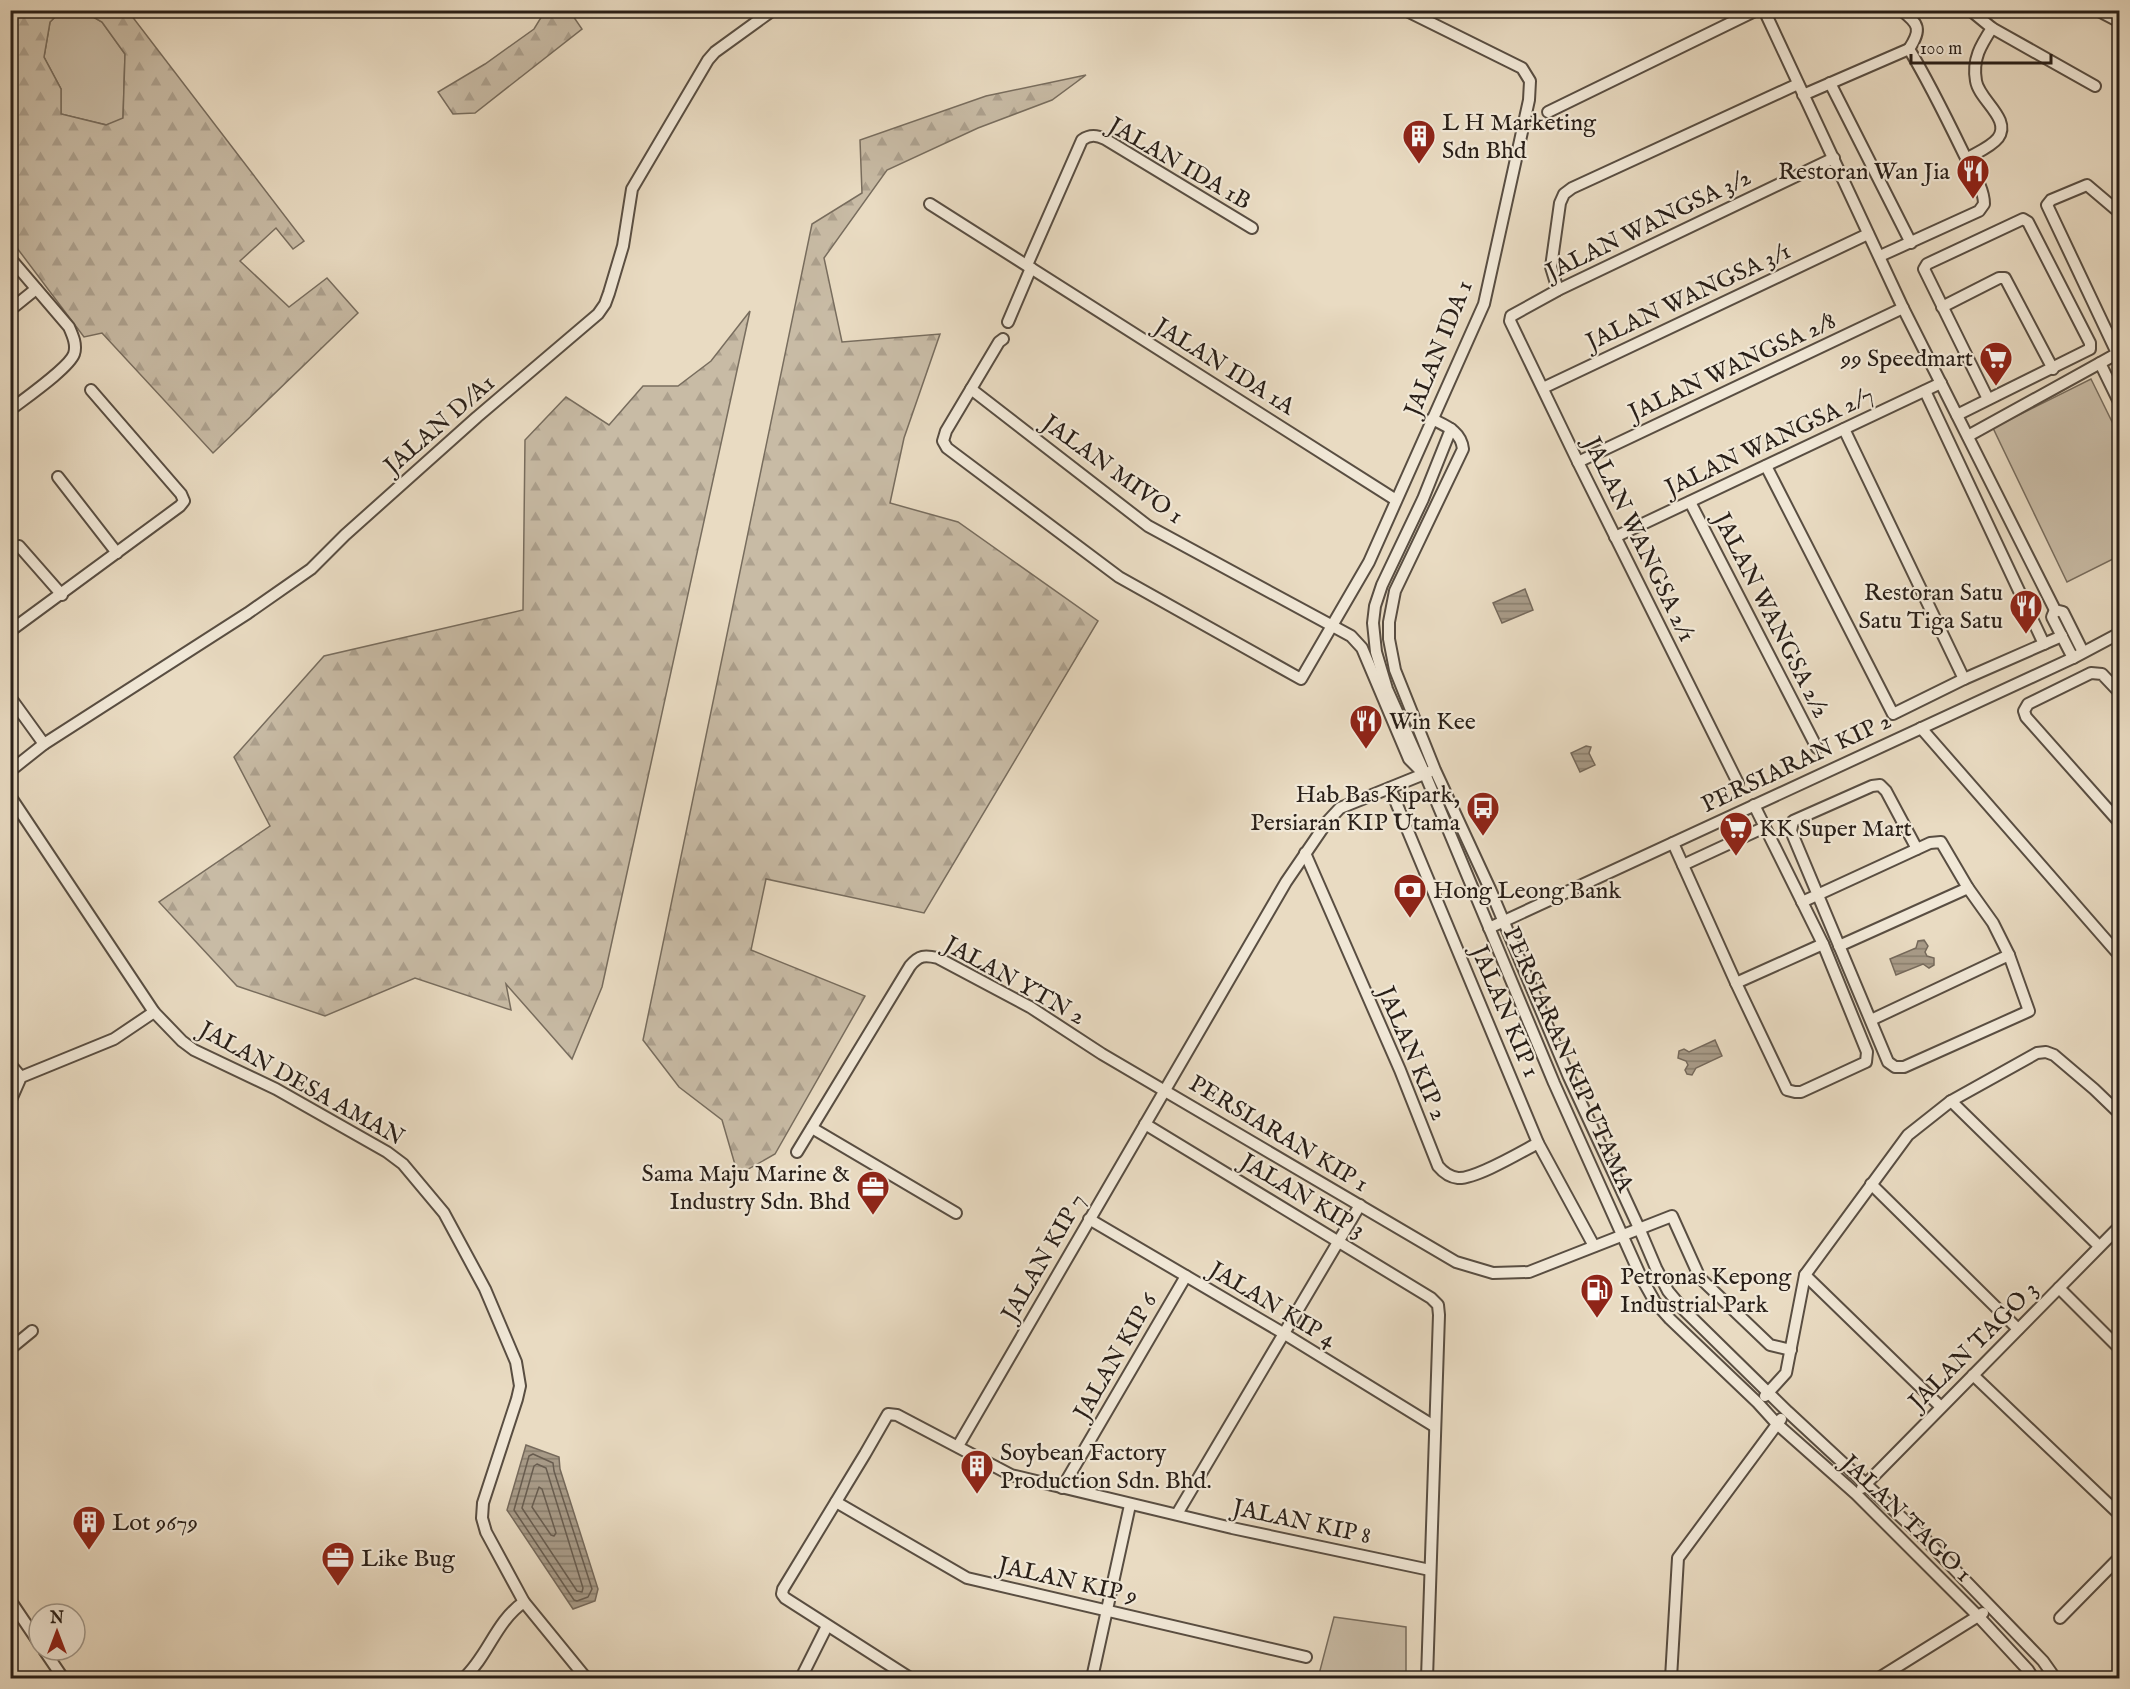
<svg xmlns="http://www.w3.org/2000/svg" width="2130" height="1689" viewBox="0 0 2130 1689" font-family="'IM FELL English',serif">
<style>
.green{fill:#c8bba5;stroke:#786d5e;stroke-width:1.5}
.forest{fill:url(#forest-firs);stroke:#786d5e;stroke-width:1.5}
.water{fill:url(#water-rules);stroke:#75695b;stroke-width:1.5}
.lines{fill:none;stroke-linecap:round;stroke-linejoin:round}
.shore{stroke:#685d50;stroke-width:1.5}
.minor-casing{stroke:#594e42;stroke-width:14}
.minor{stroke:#f1e8d7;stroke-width:10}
.labels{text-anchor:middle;stroke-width:4.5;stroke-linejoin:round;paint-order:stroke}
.poi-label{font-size:24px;fill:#291f18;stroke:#f1e8d7;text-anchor:start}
.street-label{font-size:24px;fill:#291f18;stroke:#f1e8d7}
</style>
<defs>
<pattern id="forest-firs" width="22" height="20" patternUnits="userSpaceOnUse" patternTransform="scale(1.5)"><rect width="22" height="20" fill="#c8bba5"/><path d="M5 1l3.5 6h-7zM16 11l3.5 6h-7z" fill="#aca08d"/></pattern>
<pattern id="water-rules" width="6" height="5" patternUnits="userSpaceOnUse" patternTransform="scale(1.5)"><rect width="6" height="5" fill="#a89b88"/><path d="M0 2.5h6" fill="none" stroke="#897e6e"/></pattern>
</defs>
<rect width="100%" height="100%" fill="#e9dbc2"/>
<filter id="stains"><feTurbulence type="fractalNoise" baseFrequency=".00333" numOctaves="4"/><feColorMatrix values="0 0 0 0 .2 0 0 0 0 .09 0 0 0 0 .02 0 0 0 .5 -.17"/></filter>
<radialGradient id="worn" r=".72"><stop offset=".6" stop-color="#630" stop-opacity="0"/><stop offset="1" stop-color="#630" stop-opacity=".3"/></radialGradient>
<g class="green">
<polygon points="61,11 83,11 102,22 125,54 123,119 107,125 61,114 61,89 44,57 50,22"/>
<polygon points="2091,379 2119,436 2119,556 2067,582 1993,428"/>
<polygon points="1334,1617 1406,1627 1406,1678 1318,1678"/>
</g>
<g class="forest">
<polygon points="11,10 61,11 50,22 44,57 61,89 61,114 106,125 123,118 125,54 102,22 83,11 128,11 304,241 293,249 276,228 240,261 289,307 327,278 358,313 213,453 102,333 84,337 11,240"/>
<polygon points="545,11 573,11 571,13 582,29 475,113 453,114 438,92 485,64 534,29"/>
<polygon points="1086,75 1052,100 978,128 887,170 824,258 842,342 940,334 904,438 890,503 958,522 1098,621 924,913 766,879 751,950 865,996 775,1154 738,1175 722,1120 679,1087 643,1040 812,224 862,193 860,140 986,96"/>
<polygon points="750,311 602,987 572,1059 506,984 511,1010 415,978 325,1016 237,986 159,902 270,826 234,757 324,656 523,610 525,440 566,397 609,425 643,386 678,386 711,361"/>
</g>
<g class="water">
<polygon points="1525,589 1533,610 1502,623 1493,603"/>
<polygon points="1586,746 1591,747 1589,753 1595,765 1580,772 1571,753"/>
<polygon points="1924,940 1928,946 1925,952 1927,956 1934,958 1934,965 1929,968 1923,964 1896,975 1890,959 1916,948 1918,941"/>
<polygon points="1715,1040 1722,1056 1696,1068 1692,1075 1687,1074 1685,1070 1688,1065 1686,1061 1678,1058 1679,1051 1684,1049 1689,1052"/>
<polygon points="526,1445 559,1457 560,1469 598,1589 595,1601 573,1609 507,1510"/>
</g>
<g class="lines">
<g class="shore">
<polygon points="533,1454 553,1463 554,1471 592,1589 588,1597 577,1601 574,1600 514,1510 529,1456"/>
<polygon points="537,1464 546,1468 583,1588 582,1592 577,1591 522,1508 534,1466"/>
<polygon points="539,1487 542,1489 556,1533 554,1536 551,1535 532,1507"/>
</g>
<g class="minor-casing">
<g id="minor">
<polyline points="1764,10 1903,308 2055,610 2063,612 2083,652"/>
<path d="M1901,10C1919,24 1922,29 1909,49"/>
<polyline points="1970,10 1992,28 2095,86"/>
<polyline points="2097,10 2120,22"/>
<polyline points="1830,83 1911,243"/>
<polyline points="1803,95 1909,49"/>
<polyline points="1548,112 1757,10"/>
<path d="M1966,159C1976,153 1991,147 1998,138C2012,119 1979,100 1976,81C1972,59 1981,45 1992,28"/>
<polyline points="930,204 1396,500"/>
<path d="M1880,256L1979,211L1984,204C1984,187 1970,167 1963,152C1946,117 1929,82 1909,49"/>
<path d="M10,258L69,327C73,336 77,345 74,354C69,368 24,399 10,410"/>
<path d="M1027,265L1082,140C1090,134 1097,135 1105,139L1252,228"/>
<polyline points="1558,290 1551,267 1560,203 1564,194 1572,188 1798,84"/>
<polyline points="1942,307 1999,278 2005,278 2053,369"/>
<polyline points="10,310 36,289"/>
<polyline points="1008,322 1031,268"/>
<polyline points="1003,339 999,342 946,431 943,441 947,448 1119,577 1301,679 1369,562 1484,304 1529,100 1530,81 1522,68 1405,10"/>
<polyline points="2117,353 2047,205 2051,200 2087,185 2120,213"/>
<polyline points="2100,363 2120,404"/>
<polyline points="1543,388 1868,234"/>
<polyline points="971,389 1148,526 1351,636 1362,648 1409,759 1419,769"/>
<polyline points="1925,391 2044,644"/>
<polyline points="1957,415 2090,349 2090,343 2028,222 2023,219 1927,264 1924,269 1988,399"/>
<path d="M1432,419C1446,426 1461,431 1463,449L1395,591L1389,622V639L1395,670L1435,770L1490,889L1569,1077L1639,1228L1656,1268L1668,1291L1683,1309L1788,1412L1927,1541L2043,1661L2055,1678"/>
<polyline points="1451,429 1423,499 1382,585 1375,606 1373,623 1376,652 1387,689 1425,774 1554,1083 1641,1277 1655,1302 1670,1319 1758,1403 1777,1424 1856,1494 1978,1616 2028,1670 2033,1678"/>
<polyline points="1844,429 1964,679"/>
<polyline points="1968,436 2120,352"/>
<polyline points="1578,462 1903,308"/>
<polyline points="1766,466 1893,714 1964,679 2062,636"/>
<polyline points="58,477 117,553"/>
<polyline points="1690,502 1817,748"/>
<polyline points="1615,537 1941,383"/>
<polyline points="19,546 62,595"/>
<polyline points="2055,610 2052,617 2073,658"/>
<polyline points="10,631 180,506 184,501 181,494 91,390"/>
<polyline points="2120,693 2102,674 2091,673 2028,704 2024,711 2026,717 2120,823"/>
<polyline points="10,697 44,744"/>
<polyline points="1921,728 2120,956"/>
<polyline points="10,771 44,744 248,613 311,569 345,535 477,417 598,314 605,304 609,293 623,246 632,189 708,60 715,52 773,10"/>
<polyline points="1738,783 1578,462 1510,321 1511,316 1558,290 1834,158"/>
<polyline points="1390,788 1538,1143 1594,1246"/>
<polyline points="10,796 154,1012 182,1041 194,1050 276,1089 387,1152 403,1164 444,1213 485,1289 516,1362 520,1386 517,1399 483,1503 482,1518 486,1532 524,1602 586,1678"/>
<polyline points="1673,843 1736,983 1787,1090 1795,1092 1801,1092 1866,1062 1867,1052 1823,944 1754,805"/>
<path d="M1305,853L1400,1070L1438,1166C1443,1172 1449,1177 1458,1178C1476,1179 1521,1152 1538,1143"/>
<polyline points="1683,865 1765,827"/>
<polyline points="1802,902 1917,849 1930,843 1941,842 1968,888 1993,923 2009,955 2029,1011 1904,1067 1895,1067 1888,1062 1791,831 1793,821 1872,786 1880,785 1886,791 1917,849"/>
<polyline points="1489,928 2073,658 2120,633"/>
<polyline points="1839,946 1968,888"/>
<polyline points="1736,983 1823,944"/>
<polyline points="1871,1020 2009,955"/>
<polyline points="10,1064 21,1077"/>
<polyline points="1951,1101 2099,1246"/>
<polyline points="10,1102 21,1077 114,1039 154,1012"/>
<polyline points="1145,1124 1431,1298 1438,1305 1439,1315 1427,1678"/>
<polyline points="812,1128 956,1213"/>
<path d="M797,1152L910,966C919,955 925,955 938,958L1030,1007L1102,1054L1456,1262L1493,1273L1529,1272L1672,1216L1700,1278L1770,1345L1791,1350"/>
<polyline points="1871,1184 2018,1329"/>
<polyline points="1089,1219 1283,1333 1434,1426"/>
<polyline points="1805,1275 1941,1407"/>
<polyline points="2059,1288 2120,1349"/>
<polyline points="10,1349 32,1331"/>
<polyline points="1973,1375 2120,1515"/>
<polyline points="1765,1396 1786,1373 1805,1275 1908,1135 1951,1101 2037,1053 2046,1052 2054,1055 2094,1089 2120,1114"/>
<polyline points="958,1446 1286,882 1327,822 1340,808 1429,772"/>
<polyline points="1062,1488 1186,1276"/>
<polyline points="1862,1488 2120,1226"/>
<polyline points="836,1502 967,1578 1306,1657"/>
<polyline points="1177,1514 1360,1205"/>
<polyline points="10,1600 39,1643"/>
<polyline points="2060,1618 2120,1557"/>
<polyline points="44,1650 63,1678"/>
<path d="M464,1678C488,1656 496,1621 524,1602"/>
<polyline points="801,1678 827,1626"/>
<polyline points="910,1678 785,1598 782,1594 783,1589 865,1454 888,1414 897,1415 1011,1475 1232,1528 1430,1570"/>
<polyline points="1092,1678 1130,1505"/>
<polyline points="1671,1678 1678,1558 1781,1419"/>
<polyline points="1879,1678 1983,1613"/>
</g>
</g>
<use href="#minor" class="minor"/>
</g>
<defs>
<g id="building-pin" transform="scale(1.725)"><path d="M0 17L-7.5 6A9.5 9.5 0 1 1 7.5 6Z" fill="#8f2418" stroke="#f1e8d7"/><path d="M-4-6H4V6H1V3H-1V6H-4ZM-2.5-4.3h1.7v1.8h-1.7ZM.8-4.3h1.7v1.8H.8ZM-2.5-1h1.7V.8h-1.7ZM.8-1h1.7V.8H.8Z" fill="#fff"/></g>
<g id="restaurant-pin" transform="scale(1.725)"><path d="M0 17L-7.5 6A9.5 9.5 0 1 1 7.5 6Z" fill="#8f2418" stroke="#f1e8d7"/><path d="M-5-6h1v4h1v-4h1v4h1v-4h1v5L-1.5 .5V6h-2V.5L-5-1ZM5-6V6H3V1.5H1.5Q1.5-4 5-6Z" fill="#fff"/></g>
<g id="supermarket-pin" transform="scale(1.725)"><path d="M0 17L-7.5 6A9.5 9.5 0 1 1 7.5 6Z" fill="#8f2418" stroke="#f1e8d7"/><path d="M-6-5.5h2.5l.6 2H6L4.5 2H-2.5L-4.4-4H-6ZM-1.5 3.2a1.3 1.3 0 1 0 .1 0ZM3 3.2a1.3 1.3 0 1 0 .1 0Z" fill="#fff"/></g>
<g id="bus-pin" transform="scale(1.725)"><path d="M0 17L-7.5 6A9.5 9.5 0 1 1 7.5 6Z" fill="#8f2418" stroke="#f1e8d7"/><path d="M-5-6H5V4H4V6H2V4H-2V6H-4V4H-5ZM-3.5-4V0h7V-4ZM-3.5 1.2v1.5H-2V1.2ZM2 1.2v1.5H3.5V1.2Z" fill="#fff"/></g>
<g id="bank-pin" transform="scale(1.725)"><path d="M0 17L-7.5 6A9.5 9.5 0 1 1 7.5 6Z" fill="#8f2418" stroke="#f1e8d7"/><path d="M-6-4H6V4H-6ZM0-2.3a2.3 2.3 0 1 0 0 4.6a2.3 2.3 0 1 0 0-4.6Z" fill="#fff"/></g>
<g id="office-pin" transform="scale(1.725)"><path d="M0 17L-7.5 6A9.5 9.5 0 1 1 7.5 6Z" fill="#8f2418" stroke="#f1e8d7"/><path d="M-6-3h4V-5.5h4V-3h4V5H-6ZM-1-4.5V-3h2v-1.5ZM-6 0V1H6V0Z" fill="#fff"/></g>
<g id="fuel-pin" transform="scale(1.725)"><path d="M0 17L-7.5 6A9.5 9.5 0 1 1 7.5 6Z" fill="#8f2418" stroke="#f1e8d7"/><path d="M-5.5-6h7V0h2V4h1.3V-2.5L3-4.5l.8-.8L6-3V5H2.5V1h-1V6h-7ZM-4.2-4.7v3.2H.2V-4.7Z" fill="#fff"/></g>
</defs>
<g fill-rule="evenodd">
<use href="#building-pin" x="1419" y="136"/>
<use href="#restaurant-pin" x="1973" y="171"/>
<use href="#supermarket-pin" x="1996" y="358"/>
<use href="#restaurant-pin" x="2026" y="606"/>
<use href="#restaurant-pin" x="1366" y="721"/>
<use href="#bus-pin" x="1483" y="808"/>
<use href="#supermarket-pin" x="1736" y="828"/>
<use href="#bank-pin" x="1410" y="890"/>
<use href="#office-pin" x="873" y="1187"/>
<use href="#fuel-pin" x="1597" y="1290"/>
<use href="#building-pin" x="977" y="1466"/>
<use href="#building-pin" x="89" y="1522"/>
<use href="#office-pin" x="338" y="1558"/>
</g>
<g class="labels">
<g class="poi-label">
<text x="1442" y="130">L H Marketing<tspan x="1442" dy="28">Sdn Bhd</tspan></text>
<text x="1950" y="179" text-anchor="end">Restoran Wan Jia</text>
<text x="1973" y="366" text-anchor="end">99 Speedmart</text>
<text x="2003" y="600" text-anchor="end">Restoran Satu<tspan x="2003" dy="28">Satu Tiga Satu</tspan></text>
<text x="1389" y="729">Win Kee</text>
<text x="1460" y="802" text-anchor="end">Hab Bas Kipark,<tspan x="1460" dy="28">Persiaran KIP Utama</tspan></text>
<text x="1759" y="836">KK Super Mart</text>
<text x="1433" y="898">Hong Leong Bank</text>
<text x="850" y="1181" text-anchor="end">Sama Maju Marine &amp;<tspan x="850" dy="28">Industry Sdn. Bhd</tspan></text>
<text x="1620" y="1284">Petronas Kepong<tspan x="1620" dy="28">Industrial Park</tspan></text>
<text x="1000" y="1460">Soybean Factory<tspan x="1000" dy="28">Production Sdn. Bhd.</tspan></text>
<text x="112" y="1530">Lot 9679</text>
<text x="361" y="1566">Like Bug</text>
</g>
<g class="street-label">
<text transform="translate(1180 163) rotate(30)" y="8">JALAN IDA 1B</text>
<text transform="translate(1648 224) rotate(-26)" y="8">JALAN WANGSA 3/2</text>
<text transform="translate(1688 296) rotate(-25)" y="8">JALAN WANGSA 3/1</text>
<text transform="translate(1438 348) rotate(-68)" y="8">JALAN IDA 1</text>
<text transform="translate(1225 366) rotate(32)" y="8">JALAN IDA 1A</text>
<text transform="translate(1732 366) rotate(-25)" y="8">JALAN WANGSA 2/8</text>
<text transform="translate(439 424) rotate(-41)" y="8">JALAN D/A1</text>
<text transform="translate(1769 441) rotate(-25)" y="8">JALAN WANGSA 2/7</text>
<text transform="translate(1113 469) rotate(36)" y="8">JALAN MIVO 1</text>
<text transform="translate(1640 539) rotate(64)" y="8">JALAN WANGSA 2/1</text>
<text transform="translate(1772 615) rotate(63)" y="8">JALAN WANGSA 2/2</text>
<text transform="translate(1796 762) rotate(-25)" y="8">PERSIARAN KIP 2</text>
<text transform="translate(1015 980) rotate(29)" y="8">JALAN YTN 2</text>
<text transform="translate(1506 1011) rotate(67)" y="8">JALAN KIP 1</text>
<text transform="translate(1413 1053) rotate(67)" y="8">JALAN KIP 2</text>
<text transform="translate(1569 1059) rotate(66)" y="8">PERSIARAN KIP UTAMA</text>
<text transform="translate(302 1083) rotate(29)" y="8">JALAN DESA AMAN</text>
<text transform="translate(1279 1133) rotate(31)" y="8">PERSIARAN KIP 1</text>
<text transform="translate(1303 1195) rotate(31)" y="8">JALAN KIP 3</text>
<text transform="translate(1043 1257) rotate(-60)" y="8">JALAN KIP 7</text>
<text transform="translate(1273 1304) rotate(31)" y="8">JALAN KIP 4</text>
<text transform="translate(1973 1345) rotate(-45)" y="8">JALAN TAGO 3</text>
<text transform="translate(1115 1356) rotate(-60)" y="8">JALAN KIP 6</text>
<text transform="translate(1907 1518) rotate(44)" y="8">JALAN TAGO 1</text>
<text transform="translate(1302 1521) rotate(12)" y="8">JALAN KIP 8</text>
<text transform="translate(1068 1580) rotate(13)" y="8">JALAN KIP 9</text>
</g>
</g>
<rect width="2130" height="1689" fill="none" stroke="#e9dbc2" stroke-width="36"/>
<rect x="12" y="12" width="2106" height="1665" fill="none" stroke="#291f18" stroke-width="3"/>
<rect x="18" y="18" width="2094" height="1653" fill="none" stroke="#291f18" stroke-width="1.5"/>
<g transform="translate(57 1632)"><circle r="28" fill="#f1e8d7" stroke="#a1988b" stroke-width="1.5"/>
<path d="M0-4.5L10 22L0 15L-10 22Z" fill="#8f2418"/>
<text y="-9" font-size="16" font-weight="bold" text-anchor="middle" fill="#291f18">N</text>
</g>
<path d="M1911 54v9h140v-9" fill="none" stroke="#291f18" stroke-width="3"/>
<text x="1920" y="54" font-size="18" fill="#291f18" stroke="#f1e8d7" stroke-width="4.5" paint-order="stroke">100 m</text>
<rect width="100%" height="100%" filter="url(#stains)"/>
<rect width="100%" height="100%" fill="url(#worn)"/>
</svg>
